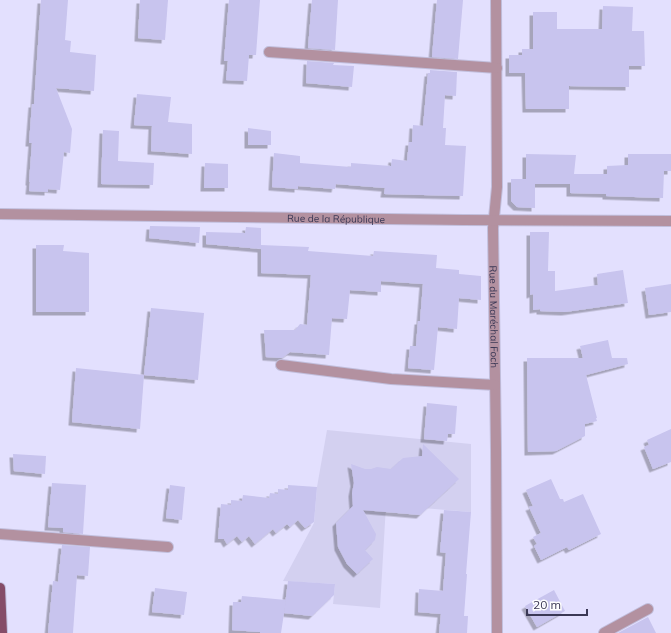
<svg xmlns="http://www.w3.org/2000/svg" width="671" height="633" viewBox="0 0 671 633" font-family="Mulish,sans-serif">
<style>
.built{fill:#d3d0f0}
.building{fill:#c8c4ee;filter:url(#shadow)}
.lines{fill:none;stroke-linecap:round;stroke-linejoin:round}
.minor-casing{stroke:#c1bedc;stroke-width:12}
.major-casing{stroke:#c1bedc;stroke-width:12}
.minor{stroke:#b391a0;stroke-width:10}
.major{stroke:#854c68;stroke-width:10}
.labels{text-anchor:middle;stroke-width:3;stroke-linejoin:round;paint-order:stroke}
.street-label{font-size:10px;fill:#3b3855;stroke:#fff}
</style>
<defs>
<filter id="shadow"><feDropShadow dx="-3.5" dy="3.5" stdDeviation="0" flood-color="#0004"/></filter>
</defs>
<rect width="100%" height="100%" fill="#e3e0fe"/>
<polygon class="built" points="327,430 471,444 471,512 386,505 380,608 333,604 335,584 283,581 314,523 317,487"/>
<g class="building">
<polygon points="41,0 68,0 65,40 71,41 70,52 96,55 94,91 56,88 72,129 70,153 64,152 60,190 48,189 48,192 29,191 30,182 29,182 32,143 29,143 32,104 34,104"/>
<polygon points="140,0 168,0 165,40 138,38"/>
<polygon points="229,0 260,0 256,55 249,55 247,81 226,80 228,61 224,61"/>
<polygon points="312,0 338,0 335,50 308,48"/>
<polygon points="437,0 463,0 458,59 432,57"/>
<polygon points="603,6 633,7 632,31 644,31 645,66 629,66 629,87 569,86 569,109 526,109 525,73 509,73 509,55 522,55 522,49 533,49 533,12 557,12 557,29 602,29"/>
<polygon points="307,61 334,63 333,65 354,66 352,87 306,83"/>
<polygon points="430,70 457,72 456,96 445,95 443,128 446,128 445,145 466,146 463,196 384,194 385,188 336,184 335,189 298,186 298,189 272,187 274,153 300,156 300,163 351,167 351,163 391,166 392,159 407,161 409,142 412,142 413,125 423,126 428,73 430,73"/>
<polygon points="137,94 171,97 168,122 192,124 192,154 151,151 152,126 134,125"/>
<polygon points="248,128 271,131 271,145 248,145"/>
<polygon points="103,130 119,131 118,161 154,163 153,185 101,184"/>
<polygon points="526,154 576,155 574,174 607,174 607,166 628,165 628,154 671,154 671,171 664,171 663,198 606,196 606,194 570,193 570,184 535,184 535,208 517,207 511,201 511,179 526,179"/>
<polygon points="205,163 228,164 228,188 204,188"/>
<polygon points="150,226 200,227 199,243 149,238"/>
<polygon points="246,227 261,228 261,245 309,247 308,251 373,256 374,251 437,255 436,268 459,270 459,274 481,276 481,300 459,298 457,329 438,327 434,370 408,368 410,346 416,346 418,321 420,321 423,284 381,281 381,292 350,290 347,319 332,318 329,355 290,352 282,358 266,357 264,330 295,330 300,324 307,325 311,275 261,273 261,246 261,249 206,244 206,232 245,233"/>
<polygon points="530,232 549,232 548,271 555,271 555,291 598,285 597,274 623,270 628,303 565,312 540,311 540,309 533,310 533,294 530,295"/>
<polygon points="36,245 64,245 63,251 89,253 89,312 36,312"/>
<polygon points="671,284 671,312 649,315 645,288"/>
<polygon points="151,308 204,313 198,380 144,375"/>
<polygon points="608,340 612,358 627,358 628,364 586,375 597,418 596,418 597,421 585,424 585,436 556,451 528,452 527,358 583,358 580,346"/>
<polygon points="76,368 144,375 140,429 72,422"/>
<polygon points="427,403 457,406 455,434 448,434 447,441 424,439"/>
<polygon points="671,429 671,462 653,469 644,447 649,445 647,440"/>
<polygon points="423,444 459,479 420,515 363,510 376,534 375,540 365,550 373,559 357,574 347,564 338,547 336,523 353,506 352,493 354,483 351,464 365,469 371,469 377,467 391,469 403,458 422,456"/>
<polygon points="13,454 46,456 45,474 14,471"/>
<polygon points="551,479 560,499 563,499 564,502 583,494 601,534 569,550 567,547 541,560 534,546 537,544 533,537 541,533 529,507 533,506 526,490"/>
<polygon points="52,483 86,485 83,534 63,532 63,528 48,527"/>
<polygon points="170,485 185,487 182,520 166,518"/>
<polygon points="288,485 317,487 314,522 305,528 298,520 290,527 287,524 276,533 273,529 255,544 249,536 242,542 237,536 227,544 224,539 218,539 221,504 231,505 231,500 242,501 243,495 269,498 270,493 278,494 278,489 288,490"/>
<polygon points="444,510 471,512 466,574 467,574 464,616 468,616 467,633 439,633 441,614 418,612 419,589 443,591 446,553 440,552"/>
<polygon points="62,545 90,547 88,576 77,575 73,633 48,633 53,581 58,582"/>
<polygon points="288,581 335,584 334,595 312,616 284,613"/>
<polygon points="155,588 187,592 184,615 152,612"/>
<polygon points="554,590 565,611 537,627 525,606"/>
<polygon points="242,596 286,600 281,633 260,633 260,632 232,630 233,602 241,602"/>
<polygon points="648,617 656,633 618,633"/>
</g>
<g class="lines">
<g class="minor-casing">
<g id="minor">
<path id="s1" d="M496,0L497,187L493,228L496,449L497,633"/>
<polyline points="269,52 497,68"/>
<path id="s2" d="M0,214L463,220L671,221"/>
<polyline points="281,365 391,379 495,385"/>
<polyline points="0,534 168,547"/>
<polyline points="604,633 648,609"/>
</g>
</g>
<g class="major-casing">
<polyline id="major" points="0,588 2,633"/>
</g>
<use href="#minor" class="minor"/>
<use href="#major" class="major"/>
</g>
<g class="labels">
<g class="street-label">
<text dy="4" stroke="none"><textPath href="#s2" startOffset="336">Rue de la République</textPath></text>
<text dy="4" stroke="none"><textPath href="#s1" startOffset="317">Rue du Maréchal Foch</textPath></text>
</g>
</g>
<path d="M527 609v6h60v-6" fill="none" stroke="#3b3855" stroke-width="2"/>
<text x="533" y="609" font-size="12" fill="#3b3855" stroke="#ffffff" stroke-width="3" paint-order="stroke">20 m</text>
</svg>
